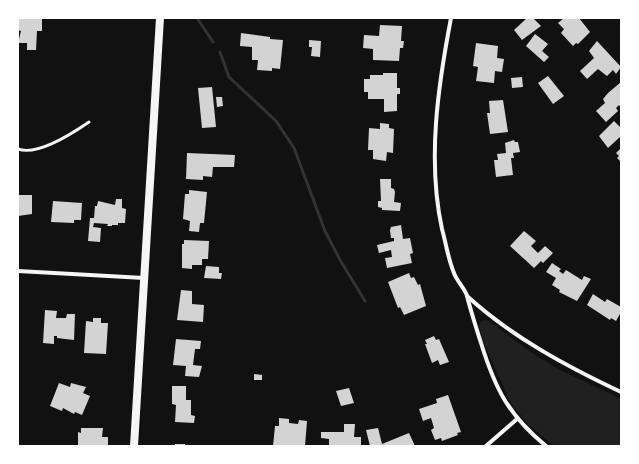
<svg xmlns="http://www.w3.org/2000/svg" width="639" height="464" viewBox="0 0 639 464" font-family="Commissioner,sans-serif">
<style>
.green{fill:#202020}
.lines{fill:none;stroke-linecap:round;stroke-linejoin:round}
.stream{stroke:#333;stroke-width:3}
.building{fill:#d3d3d3}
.service{stroke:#f5f5f5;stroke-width:3}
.minor{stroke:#f5f5f5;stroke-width:4}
.secondary{stroke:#f5f5f5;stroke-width:8}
</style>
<rect width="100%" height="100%" fill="#111"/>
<polygon class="green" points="487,320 532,353 558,369 621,399 621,446 554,446 529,425 512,405 484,344 479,326 482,321"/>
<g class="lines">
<g class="stream">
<polyline points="197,18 213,42"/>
<polyline points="220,52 229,77 276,121 294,148 325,231 340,260 365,301"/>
</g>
</g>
<g class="building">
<polygon points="527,18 533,18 541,26 522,40 514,30"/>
<polygon points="564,18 579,18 590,32 578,44 576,43 573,46 561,33 564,29 558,23"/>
<polygon points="18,19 42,19 42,31 37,31 36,50 27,50 27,43 18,43 21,31 18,30"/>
<polygon points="380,25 402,26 401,41 404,41 403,48 400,48 399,61 373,60 373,49 363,48 364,35 379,36"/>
<polygon points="241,33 270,37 270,39 283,40 280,69 272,68 272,71 257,70 258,60 252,60 252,47 240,46"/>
<polygon points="535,34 548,44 542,51 549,57 544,62 526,46"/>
<polygon points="309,40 321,41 320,57 311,56 312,47 309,47"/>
<polygon points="597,41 621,67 616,74 613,70 607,76 598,69 587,79 580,71 594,58 589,51"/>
<polygon points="476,43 498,46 497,58 504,59 502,72 495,71 494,83 476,81 478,67 473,66"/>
<polygon points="383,73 397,73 397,88 400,88 400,94 397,94 397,111 384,112 384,99 368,99 368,92 364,92 364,79 370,79 370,75 383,75"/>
<polygon points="548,76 564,96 553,104 538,83"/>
<polygon points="522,77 523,87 512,88 511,78"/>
<polygon points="621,82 621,108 619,105 616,108 618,111 606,122 596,111 605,103 603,99 608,93"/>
<polygon points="212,87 216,127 202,128 198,88"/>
<polygon points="216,97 222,97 223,106 217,107"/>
<polygon points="503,100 508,132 490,134 487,113 490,113 489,101"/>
<polygon points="614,121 621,128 621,136 608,148 599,136"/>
<polygon points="380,123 389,124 389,128 394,129 393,153 387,152 386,161 373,159 373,150 368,150 369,128 380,129"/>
<polygon points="514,140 515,142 518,142 520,152 513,153 514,158 511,158 513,175 496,177 494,160 498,160 497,154 506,153 505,143"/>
<polygon points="621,148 621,162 617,158 619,156 616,153"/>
<polygon points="187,153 235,155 234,167 213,167 212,177 203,176 203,180 186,179"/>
<polygon points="380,179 391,179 391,188 394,189 395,192 394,202 401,203 400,211 382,210 382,208 378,207 378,201 381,201"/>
<polygon points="189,190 207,192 204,223 200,223 199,232 189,231 190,221 183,219 185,194 189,194"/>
<polygon points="18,195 32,195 32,214 18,216"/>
<polygon points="116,199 122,199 122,208 126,209 125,223 118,223 118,225 112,225 112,226 107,226 108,224 94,223 93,227 101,228 100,242 88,241 90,218 94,218 95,206 97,206 98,201 115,205"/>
<polygon points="53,201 82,203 81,220 74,220 74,223 51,222"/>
<polygon points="401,225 403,239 410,238 413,253 410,254 412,263 387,268 385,258 392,257 391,250 379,253 377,245 394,241 394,238 391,238 390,230 391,227"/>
<polygon points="524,231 536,241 531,246 538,253 545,246 553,253 543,263 541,261 534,268 510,246"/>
<polygon points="184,240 209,241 208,259 202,259 202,265 192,265 192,269 182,268 182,244 184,244"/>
<polygon points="552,263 561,269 559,271 563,274 566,270 582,280 584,276 591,279 577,301 559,292 560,290 552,285 556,278 546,272"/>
<polygon points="206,266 219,267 219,273 222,273 221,279 204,278"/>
<polygon points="409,273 411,278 414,277 418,285 420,284 426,306 404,315 400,307 398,308 388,282"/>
<polygon points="181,290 192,291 192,304 204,305 203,322 177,320"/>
<polygon points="593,294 605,302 607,299 621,307 621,312 616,321 611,318 610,320 587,305"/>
<polygon points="45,310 57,311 56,318 66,318 67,314 75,314 74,340 57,338 57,336 54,336 54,344 43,343"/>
<polygon points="93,318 101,318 101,323 108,323 106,354 84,353 86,321 93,322"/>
<polygon points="434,336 436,340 439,339 449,362 440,365 438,360 432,363 425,344 427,344 425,340"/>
<polygon points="176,339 201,341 200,349 195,349 193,365 202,366 199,377 185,376 186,366 173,365"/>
<polygon points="254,374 262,375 262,380 254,380"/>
<polygon points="59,383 70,387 71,383 86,387 83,393 90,396 82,415 75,412 74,414 63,408 62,411 50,406"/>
<polygon points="172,386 186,386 186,400 191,400 191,415 195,416 194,423 175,422 176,405 172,404"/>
<polygon points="349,388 354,403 341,406 336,391"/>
<polygon points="448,395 461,432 457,433 458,435 442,441 441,438 435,440 431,430 434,428 431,418 423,421 419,409 437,403 436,399"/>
<polygon points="279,418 289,419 289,423 298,424 299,420 307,421 305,446 273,446 275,426 279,426"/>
<polygon points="344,424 355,424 354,437 361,437 361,446 329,446 329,439 321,438 321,432 344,432"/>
<polygon points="81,428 103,428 102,437 108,437 108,446 78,446 78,432 81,433"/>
<polygon points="378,428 382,444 409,433 415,446 370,446 366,430"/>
<rect x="175" y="444" width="10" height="2"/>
</g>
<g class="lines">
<path class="service" d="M18,149C37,156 73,133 89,122"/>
<g class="minor">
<path d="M451,18C438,86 427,160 442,229C446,243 448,259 454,273C456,280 466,290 467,296C471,312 476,327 481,343C495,388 508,415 546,446"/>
<polyline points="18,271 144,278"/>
<path d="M467,296C512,337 566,366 621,392"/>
<polyline points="486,446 517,419"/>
</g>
<polyline class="secondary" points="134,446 160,18"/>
</g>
<rect width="639" height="464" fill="none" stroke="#ffffff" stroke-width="38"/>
</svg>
